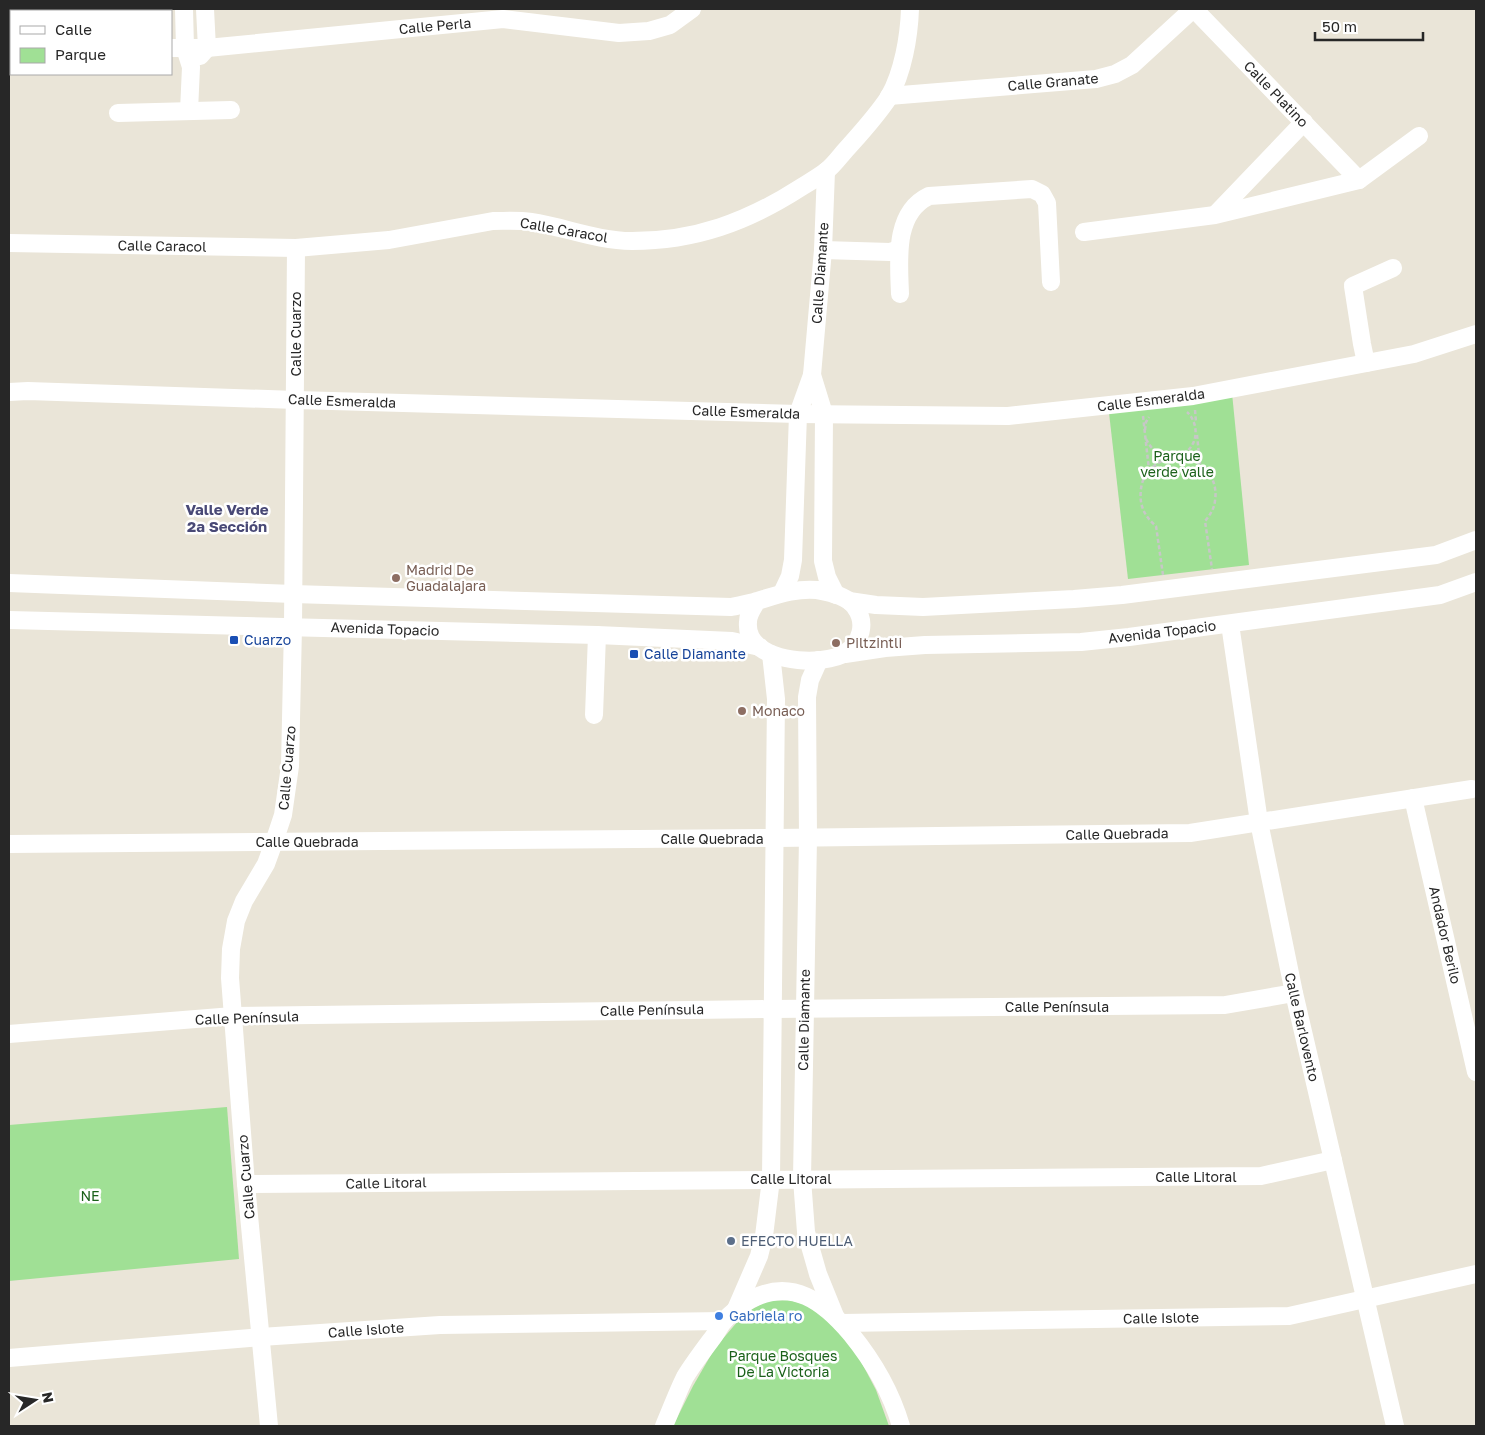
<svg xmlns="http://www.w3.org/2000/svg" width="1485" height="1435" viewBox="0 0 1485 1435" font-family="'Golos Text',sans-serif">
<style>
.green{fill:#a0e095}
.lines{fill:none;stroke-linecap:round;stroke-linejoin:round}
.path{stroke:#c7c7c7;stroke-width:2.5;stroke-dasharray:4 2.5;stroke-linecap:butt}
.minor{stroke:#fff;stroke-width:18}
.education-dot{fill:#8d6e63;stroke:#fff;stroke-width:2}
.transit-dot{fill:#1a4fb4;stroke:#fff;stroke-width:2}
.service-dot{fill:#5c6f8a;stroke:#fff;stroke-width:2}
.shop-dot{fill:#3f7fe0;stroke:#fff;stroke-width:2}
.labels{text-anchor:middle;stroke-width:5;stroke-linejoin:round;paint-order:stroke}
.street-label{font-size:14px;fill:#272727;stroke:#fff}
.park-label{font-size:14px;fill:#1b611a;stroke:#fff}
.education-label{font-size:14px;fill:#785e54;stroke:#fff;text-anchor:start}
.transit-label{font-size:14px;fill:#164399;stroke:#fff;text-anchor:start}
.service-label{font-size:14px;fill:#4e5e75;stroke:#fff;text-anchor:start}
.shop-label{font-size:14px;fill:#366cbe;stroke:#fff;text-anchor:start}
.neighbourhood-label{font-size:15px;font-weight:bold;fill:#494976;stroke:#fff}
</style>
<rect width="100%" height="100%" fill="#eae5d8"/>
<g class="green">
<polygon points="1232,393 1249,565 1128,579 1108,404"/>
<polygon points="227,1107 239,1259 9,1281 9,1125"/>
<polygon points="789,1300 811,1306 828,1318 855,1350 876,1390 889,1426 673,1426 693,1386 715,1348 744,1314 766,1301"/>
</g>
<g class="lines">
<g class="path">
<polyline points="1195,410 1196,422"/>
<polyline points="1143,416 1149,470"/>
<polyline points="1145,430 1146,422 1149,417"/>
<polyline points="1197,435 1200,464"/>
<path d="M1146,439C1152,450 1158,456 1171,457"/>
<path d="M1177,456C1198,451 1201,425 1187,412"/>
<path d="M1163,575L1156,526C1144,516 1139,505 1141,489C1142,478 1149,468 1160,462C1188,448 1220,469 1215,501C1214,509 1210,515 1205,521L1212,569"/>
</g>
<g class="minor">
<polyline points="184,9 185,48 191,67 189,111"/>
<polyline points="1194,9 1359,180"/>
<polyline points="9,39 11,39"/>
<polyline points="171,48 207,48 503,19 619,33 649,31 670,25 692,9"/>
<polyline points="200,56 207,48 205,9"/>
<polyline points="889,96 1096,79 1115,74 1132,65 1193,9"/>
<polyline points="118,113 231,110"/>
<polyline points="1216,214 1304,122"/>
<polyline points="1084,232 1215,215 1359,180 1419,136"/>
<path d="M9,243L296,248L389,240L493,221C506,221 519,220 531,222C565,227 597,241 632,241C695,241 747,222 800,188C808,183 817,178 825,172C832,167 838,159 843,153C859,135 876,117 889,97C903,72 909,37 910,9"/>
<polyline points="823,250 890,252 899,249"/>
<path d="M900,294C899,262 893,213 929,196L1032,189L1042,194L1047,203L1051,282"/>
<polyline points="1366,363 1362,344 1353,286 1393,268"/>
<polyline points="812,375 824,414 823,561 827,577 836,595"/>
<polyline points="9,392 28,391 296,400 798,414 1008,416 1193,396 1414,354 1476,334"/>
<path d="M9,583L293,594L731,607C740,605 749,604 757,601C777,595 796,588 817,590C829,592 848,596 855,607C867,623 861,643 845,653C838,658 828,659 820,660C796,663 745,656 748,622C748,614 753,608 757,601"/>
<polyline points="782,593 790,576 793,560 798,414 812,375 823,250 826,171"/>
<polyline points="849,601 876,605 923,607 1074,599 1122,595 1436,555 1476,540"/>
<polyline points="9,620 597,635 732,641 760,647"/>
<polyline points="1230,624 1259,822 1294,993 1395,1426"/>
<polyline points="845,654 885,648 925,645 1081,642 1129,637 1440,595 1476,582"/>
<polyline points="819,660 810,680 807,697 808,838 802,1179 806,1232 818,1274 835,1316"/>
<polyline points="594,715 597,635"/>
<polyline points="1413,798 1476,1072"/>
<polyline points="9,844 776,838 1190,833 1472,789"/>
<polyline points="9,1034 233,1016 772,1009 1225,1005 1294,993"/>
<polyline points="246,1184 1261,1176 1333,1160"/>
<polyline points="736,1309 759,1256 764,1236 771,1179 776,699 771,654"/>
<polyline points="842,1323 1289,1316 1476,1274"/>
<polyline points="9,1358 261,1337 440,1325 724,1321"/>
<polyline points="269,1426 246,1184 230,978 231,949 236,921 244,901 266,864 274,842 283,815 290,766 293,626 296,248"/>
<path d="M664,1426C671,1410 677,1393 685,1377C693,1364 702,1352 711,1340C716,1334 719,1327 724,1321C731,1313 741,1305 750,1300C792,1277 824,1302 851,1334C873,1361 891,1392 901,1426"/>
</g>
</g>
<g class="education-dot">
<circle cx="396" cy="578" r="5"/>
<circle cx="836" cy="643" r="5"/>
<circle cx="742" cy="711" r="5"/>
</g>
<g class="transit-dot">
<rect x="229" y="635" width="10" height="10" rx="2.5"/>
<rect x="629" y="649" width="10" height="10" rx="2.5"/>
</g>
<circle class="service-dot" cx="731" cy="1241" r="5"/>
<circle class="shop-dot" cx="719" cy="1316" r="5"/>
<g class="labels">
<g class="street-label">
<text transform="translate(435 26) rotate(-5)" y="5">Calle Perla</text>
<text transform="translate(1053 82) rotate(-5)" y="5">Calle Granate</text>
<text transform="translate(1276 94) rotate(46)" y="5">Calle Platino</text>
<text transform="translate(564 230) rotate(10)" y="5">Calle Caracol</text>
<text transform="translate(162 246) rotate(1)" y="5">Calle Caracol</text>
<text transform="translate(820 273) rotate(-86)" y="5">Calle Diamante</text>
<text transform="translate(296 334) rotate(-90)" y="5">Calle Cuarzo</text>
<text transform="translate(1151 400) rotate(-7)" y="5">Calle Esmeralda</text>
<text transform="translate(342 401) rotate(2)" y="5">Calle Esmeralda</text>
<text transform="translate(746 412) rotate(2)" y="5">Calle Esmeralda</text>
<text transform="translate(385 629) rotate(2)" y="5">Avenida Topacio</text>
<text transform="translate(1162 632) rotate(-7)" y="5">Avenida Topacio</text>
<text transform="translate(287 768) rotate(-85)" y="5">Calle Cuarzo</text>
<text transform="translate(1117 834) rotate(-1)" y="5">Calle Quebrada</text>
<text x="712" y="844">Calle Quebrada</text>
<text x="307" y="847">Calle Quebrada</text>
<text transform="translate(1445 935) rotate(77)" y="5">Andador Berilo</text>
<text x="1057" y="1012">Calle Península</text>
<text transform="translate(652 1010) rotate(-1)" y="5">Calle Península</text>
<text transform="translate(247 1018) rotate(-2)" y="5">Calle Península</text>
<text transform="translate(804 1020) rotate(-89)" y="5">Calle Diamante</text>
<text transform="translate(1302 1027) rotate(77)" y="5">Calle Barlovento</text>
<text transform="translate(246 1177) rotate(-95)" y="5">Calle Cuarzo</text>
<text x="1196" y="1182">Calle Litoral</text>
<text x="791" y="1184">Calle Litoral</text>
<text transform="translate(386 1183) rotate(-1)" y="5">Calle Litoral</text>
<text transform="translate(1161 1318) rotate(-1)" y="5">Calle Islote</text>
<text transform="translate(366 1330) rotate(-4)" y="5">Calle Islote</text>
</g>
<g class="park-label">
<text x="1177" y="461">Parque<tspan x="1177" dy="16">verde valle</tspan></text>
<text x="90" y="1201">NE</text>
<text x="783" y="1361">Parque Bosques<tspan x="783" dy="16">De La Victoria</tspan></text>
</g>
<g class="education-label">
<text x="406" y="575">Madrid De<tspan x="406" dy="16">Guadalajara</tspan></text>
<text x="846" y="648">Piltzintli</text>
<text x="752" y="716">Monaco</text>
</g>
<g class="transit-label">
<text x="244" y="645">Cuarzo</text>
<text x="644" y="659">Calle Diamante</text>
</g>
<g class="service-label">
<text x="741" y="1246">EFECTO HUELLA</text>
</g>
<g class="shop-label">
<text x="729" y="1321">Gabriela ro</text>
</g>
<g class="neighbourhood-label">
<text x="227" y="515">Valle Verde<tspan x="227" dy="17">2a Sección</tspan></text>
</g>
</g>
<rect width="1485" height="1435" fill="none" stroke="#272727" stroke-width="20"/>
<rect x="10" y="10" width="162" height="65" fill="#ffffff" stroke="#a9a9a9"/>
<rect x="20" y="26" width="25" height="8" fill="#ffffff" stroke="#a9a9a9"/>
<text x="55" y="35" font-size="15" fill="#272727">Calle</text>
<rect x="20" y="48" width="25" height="15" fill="#a0e095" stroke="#a9a9a9"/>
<text x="55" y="60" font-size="15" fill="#272727">Parque</text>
<g transform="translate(35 1400) rotate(78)" stroke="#ffffff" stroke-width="4" paint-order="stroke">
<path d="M0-4L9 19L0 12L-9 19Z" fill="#272727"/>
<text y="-8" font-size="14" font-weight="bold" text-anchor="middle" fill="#272727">N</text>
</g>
<path d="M1315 32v8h108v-8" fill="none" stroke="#272727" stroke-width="2.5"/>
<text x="1322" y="32" font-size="15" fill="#272727" stroke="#ffffff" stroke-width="4" paint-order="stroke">50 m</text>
</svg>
